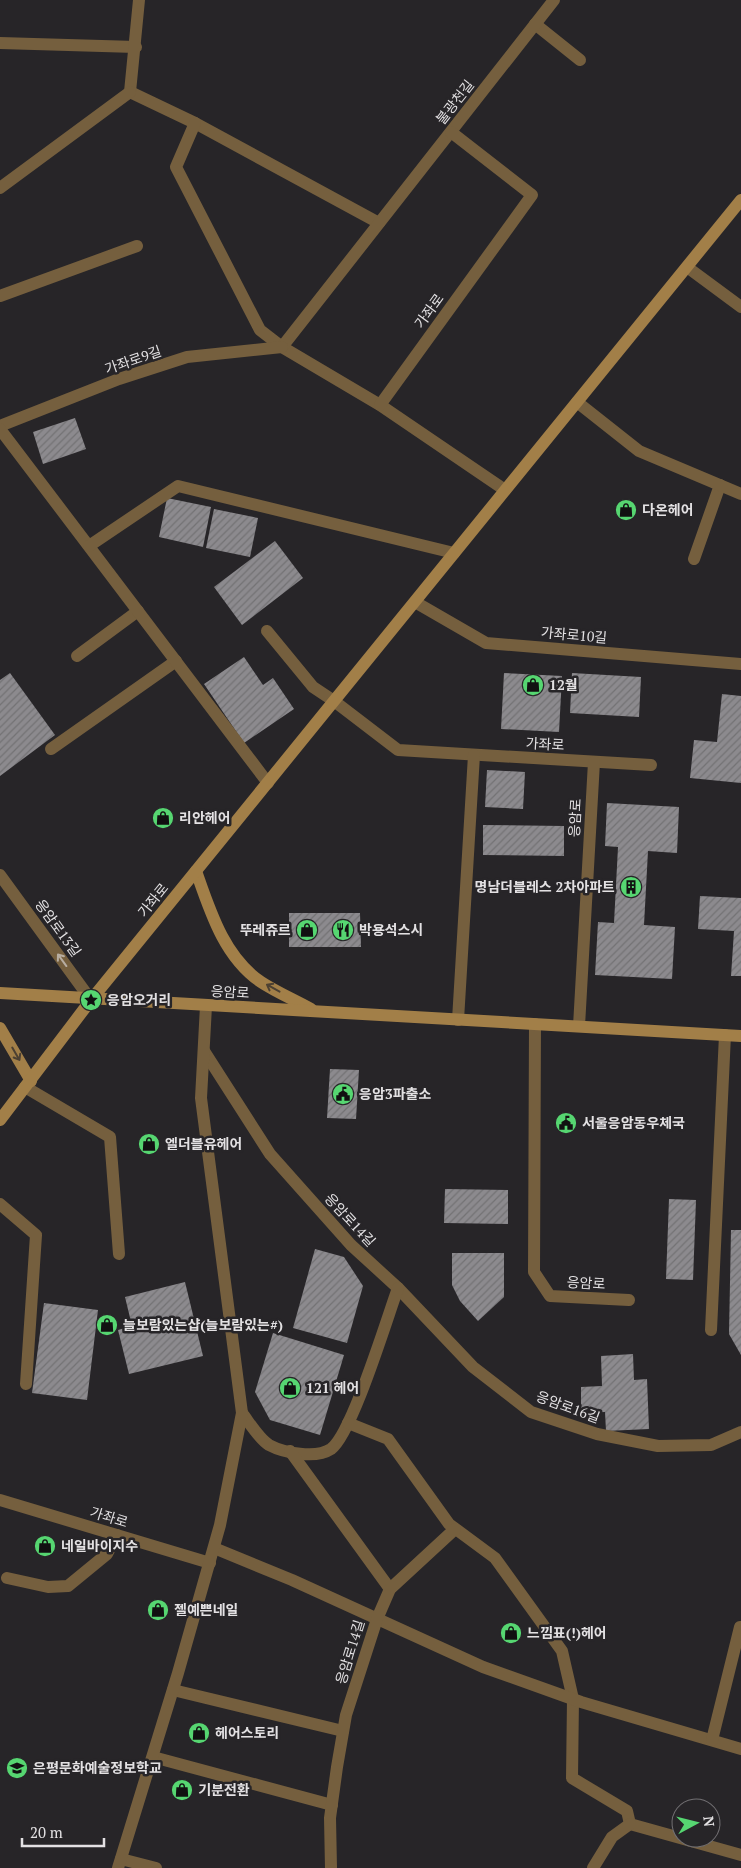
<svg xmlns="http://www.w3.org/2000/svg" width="741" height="1868" viewBox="0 0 741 1868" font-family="'PT Serif','Noto Sans KR',serif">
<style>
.building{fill:url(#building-hatch)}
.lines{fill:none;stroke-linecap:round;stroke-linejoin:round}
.service{stroke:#755f3e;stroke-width:12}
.minor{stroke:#755f3e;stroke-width:12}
.tertiary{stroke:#755f3e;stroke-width:12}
.secondary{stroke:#a27f48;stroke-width:12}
.oneway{stroke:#b7ada1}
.oneway2{stroke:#4c4032}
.labels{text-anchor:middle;stroke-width:5;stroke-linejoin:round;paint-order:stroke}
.street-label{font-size:14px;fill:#e3e1e3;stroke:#272528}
.poi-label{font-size:14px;font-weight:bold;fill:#e3e1e3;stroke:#272528;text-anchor:start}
</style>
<defs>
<pattern id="building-hatch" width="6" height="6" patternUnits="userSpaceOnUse" patternTransform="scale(1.25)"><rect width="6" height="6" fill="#8c8a8e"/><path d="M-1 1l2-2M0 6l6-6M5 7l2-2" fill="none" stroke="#737274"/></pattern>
</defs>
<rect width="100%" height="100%" fill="#272528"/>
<g class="building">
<polygon points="75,418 86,449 43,464 33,432"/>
<polygon points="167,498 211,507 203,547 159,537"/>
<polygon points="214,509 258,518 250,557 206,548"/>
<polygon points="275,541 303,578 242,625 214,587"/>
<polygon points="244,657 263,685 273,678 294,709 244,743 204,684"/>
<polygon points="10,673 55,735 0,776 0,680"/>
<polygon points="504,673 562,676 559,732 501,729"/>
<polygon points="572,673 641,677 639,717 570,713"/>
<polygon points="722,694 741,696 741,783 690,778 694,740 717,742"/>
<polygon points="487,770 525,772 523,809 485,807"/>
<polygon points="607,803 679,807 677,853 648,851 644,925 675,927 672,979 595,975 598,922 614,923 618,847 605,846"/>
<polygon points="483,825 564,826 564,856 483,855"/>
<polygon points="700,896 741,898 741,976 731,976 734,931 698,929"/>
<polygon points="289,913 360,913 361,947 289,947"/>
<polygon points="330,1069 359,1070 356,1119 327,1118"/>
<polygon points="445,1189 508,1190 508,1224 444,1223"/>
<polygon points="669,1199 696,1200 693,1280 666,1279"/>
<polygon points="731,1230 741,1230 741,1355 729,1334"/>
<polygon points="315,1249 344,1257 363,1286 347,1343 293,1328"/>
<polygon points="452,1253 504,1253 504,1297 478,1321 460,1301 452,1285"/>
<polygon points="185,1282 203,1356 129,1374 118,1330 132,1326 125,1297"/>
<polygon points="44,1303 98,1310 87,1400 32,1393"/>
<polygon points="273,1333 344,1355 320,1435 270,1420 255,1392"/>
<polygon points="633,1354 634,1380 647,1379 649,1429 606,1431 605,1412 581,1413 581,1387 602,1386 601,1356"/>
</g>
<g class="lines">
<g class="service">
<polyline points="535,24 580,60"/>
<polyline points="687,267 741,307"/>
<polyline points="694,559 720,485"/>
<polyline points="267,631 313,687 334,701"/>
<polyline points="77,656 138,611"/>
<polyline points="51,749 176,661"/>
<polyline points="535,1024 534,1272 550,1296 629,1300"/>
<polyline points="25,1087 110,1137 119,1254"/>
<polyline points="0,1204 36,1235 26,1384"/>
<polyline points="711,1330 725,1035"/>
<polyline points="7,1578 48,1587 68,1586 107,1554 117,1535"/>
</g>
<g class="minor">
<polyline points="0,43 136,47"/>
<polyline points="130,92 195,123 379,223"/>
<polyline points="130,92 139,0"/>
<polyline points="195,123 176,167 260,330 282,347 380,405 505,490"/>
<polyline points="0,188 130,92"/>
<polyline points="0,296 137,246"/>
<polyline points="282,347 554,0"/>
<polyline points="577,402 639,451 741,494"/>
<polyline points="380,405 532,195 451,132"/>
<polyline points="0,426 119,379 187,357 282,347"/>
<polyline points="0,429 268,783"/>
<polyline points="89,546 178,486 454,553"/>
<polyline points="415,602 486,643 741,664"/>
<polyline points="334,701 398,750 651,765"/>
<polyline points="458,1020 474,755"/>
<polyline points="579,1026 594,762"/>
<polyline points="204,1051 270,1154 351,1245 398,1288 473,1367 531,1412 597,1434 658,1446 711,1445 741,1432"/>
<path d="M242,1413C249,1422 259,1439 269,1445C284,1453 316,1459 331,1449C352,1434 387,1318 398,1288"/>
<polyline points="348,1423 388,1439 449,1524 495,1558 562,1651 573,1699 572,1778 627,1811 630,1824"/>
<polyline points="290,1451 390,1589"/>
<polyline points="0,1500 210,1563"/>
<polyline points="214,1548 292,1580 483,1667 581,1702 741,1749"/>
<polyline points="173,1690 343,1731"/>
<polyline points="712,1740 740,1627"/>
<polyline points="153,1757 332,1805"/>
<polyline points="630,1824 741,1855"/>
<polyline points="121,1859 156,1868"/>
<polyline points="118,1868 178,1673 220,1525 242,1413 201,1098 206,1006"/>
<polyline points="331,1868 330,1818 337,1767 346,1715 377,1619 390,1589 455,1529"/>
<polyline points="593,1868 612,1837 630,1824"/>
</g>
<polyline class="tertiary" points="0,875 91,1000"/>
<g class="secondary">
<path d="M196,871C210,911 224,957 261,982C276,992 295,1000 311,1009"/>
<polyline points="0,993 741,1036"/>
<polyline points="0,1028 31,1081"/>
<polyline points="0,1120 91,1000 741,200"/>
</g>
</g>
<defs><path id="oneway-shaft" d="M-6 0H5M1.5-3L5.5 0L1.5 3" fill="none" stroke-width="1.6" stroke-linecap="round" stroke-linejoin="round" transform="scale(1.25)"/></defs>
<use class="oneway" href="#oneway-shaft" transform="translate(62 960) rotate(-126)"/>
<g class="oneway2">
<use href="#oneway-shaft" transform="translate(273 988) rotate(-151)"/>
<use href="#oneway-shaft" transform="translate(16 1054) rotate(60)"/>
</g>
<defs>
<g id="shop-disc" transform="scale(1.125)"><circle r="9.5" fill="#56d671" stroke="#272528"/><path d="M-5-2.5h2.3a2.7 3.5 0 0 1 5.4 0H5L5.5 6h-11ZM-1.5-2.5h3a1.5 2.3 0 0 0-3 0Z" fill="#111"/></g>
<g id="building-disc" transform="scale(1.125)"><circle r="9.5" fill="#56d671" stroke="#272528"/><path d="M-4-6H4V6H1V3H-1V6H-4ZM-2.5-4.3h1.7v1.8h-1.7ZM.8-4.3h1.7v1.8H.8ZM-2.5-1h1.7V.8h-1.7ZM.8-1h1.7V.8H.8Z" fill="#111"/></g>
<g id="restaurant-disc" transform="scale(1.125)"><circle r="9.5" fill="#56d671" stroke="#272528"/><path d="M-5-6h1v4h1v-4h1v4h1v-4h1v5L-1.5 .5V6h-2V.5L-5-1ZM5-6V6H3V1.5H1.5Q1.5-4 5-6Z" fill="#111"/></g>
<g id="sight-disc" transform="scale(1.125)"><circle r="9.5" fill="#56d671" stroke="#272528"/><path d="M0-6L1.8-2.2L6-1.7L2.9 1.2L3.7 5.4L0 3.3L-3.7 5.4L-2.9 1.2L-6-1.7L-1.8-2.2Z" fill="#111"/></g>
<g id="civic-disc" transform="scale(1.125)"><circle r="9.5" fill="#56d671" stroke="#272528"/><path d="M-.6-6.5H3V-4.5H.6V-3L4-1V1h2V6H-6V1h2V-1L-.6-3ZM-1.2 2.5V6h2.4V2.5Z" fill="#111"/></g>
<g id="school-disc" transform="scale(1.125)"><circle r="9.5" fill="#56d671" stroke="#272528"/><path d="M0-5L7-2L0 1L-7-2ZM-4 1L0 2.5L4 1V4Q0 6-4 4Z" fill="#111"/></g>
</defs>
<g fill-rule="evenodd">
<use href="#shop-disc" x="626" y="510"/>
<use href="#shop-disc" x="533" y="685"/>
<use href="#shop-disc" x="163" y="818"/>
<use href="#building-disc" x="631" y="887"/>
<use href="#shop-disc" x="307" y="930"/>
<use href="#restaurant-disc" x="343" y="930"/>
<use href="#sight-disc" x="91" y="1000"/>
<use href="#civic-disc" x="343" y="1094"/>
<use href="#civic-disc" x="566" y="1123"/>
<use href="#shop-disc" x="149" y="1144"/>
<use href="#shop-disc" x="107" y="1325"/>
<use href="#shop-disc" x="290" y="1388"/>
<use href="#shop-disc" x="45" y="1546"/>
<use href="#shop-disc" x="158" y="1610"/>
<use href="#shop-disc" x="511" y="1633"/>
<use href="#shop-disc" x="199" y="1733"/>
<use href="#school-disc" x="17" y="1768"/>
<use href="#shop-disc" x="182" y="1790"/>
</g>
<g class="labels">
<g class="street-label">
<text transform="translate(455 102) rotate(-52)" y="5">불광천길</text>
<text transform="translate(429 311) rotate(-54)" y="5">가좌로</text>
<text transform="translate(133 360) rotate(-19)" y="5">가좌로9길</text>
<text transform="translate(574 635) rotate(5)" y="5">가좌로10길</text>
<text transform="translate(545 744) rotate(3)" y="5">가좌로</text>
<text transform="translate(575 818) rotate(-87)" y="5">응암로</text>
<text transform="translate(153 900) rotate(-51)" y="5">가좌로</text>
<text transform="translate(58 928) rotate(54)" y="5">응암로13길</text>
<text transform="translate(230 992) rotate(3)" y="5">응암로</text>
<text transform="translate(350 1220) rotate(47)" y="5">응암로14길</text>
<text transform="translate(586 1283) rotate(3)" y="5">응암로</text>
<text transform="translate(568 1407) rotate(20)" y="5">응암로16길</text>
<text transform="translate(109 1517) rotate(17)" y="5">가좌로</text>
<text transform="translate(350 1652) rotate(-73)" y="5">응암로14길</text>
</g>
<g class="poi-label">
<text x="642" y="515">다온헤어</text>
<text x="549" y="690">12월</text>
<text x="179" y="823">리안헤어</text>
<text x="615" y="892" text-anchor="end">명남더블레스 2차아파트</text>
<text x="291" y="935" text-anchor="end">뚜레쥬르</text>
<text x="359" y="935">박용석스시</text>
<text x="107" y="1005">응암오거리</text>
<text x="359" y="1099">응암3파출소</text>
<text x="582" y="1128">서울응암동우체국</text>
<text x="165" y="1149">엘더블유헤어</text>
<text x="123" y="1330">늘보람있는샵(늘보람있는#)</text>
<text x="306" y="1393">121 헤어</text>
<text x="61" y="1551">네일바이지수</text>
<text x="174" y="1615">젤예쁜네일</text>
<text x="527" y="1638">느낌표(!)헤어</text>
<text x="215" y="1738">헤어스토리</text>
<text x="33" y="1773">은평문화예술정보학교</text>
<text x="198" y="1795">기분전환</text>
</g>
</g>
<g transform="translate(696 1823) rotate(83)"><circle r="24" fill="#272528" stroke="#727073"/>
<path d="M0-4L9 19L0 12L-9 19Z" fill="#56d671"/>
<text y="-8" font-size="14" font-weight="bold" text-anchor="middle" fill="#e3e1e3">N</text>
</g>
<path d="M22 1838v8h82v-8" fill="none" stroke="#e3e1e3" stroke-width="2.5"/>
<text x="30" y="1838" font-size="15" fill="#e3e1e3" stroke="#272528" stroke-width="4" paint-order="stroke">20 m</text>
</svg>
